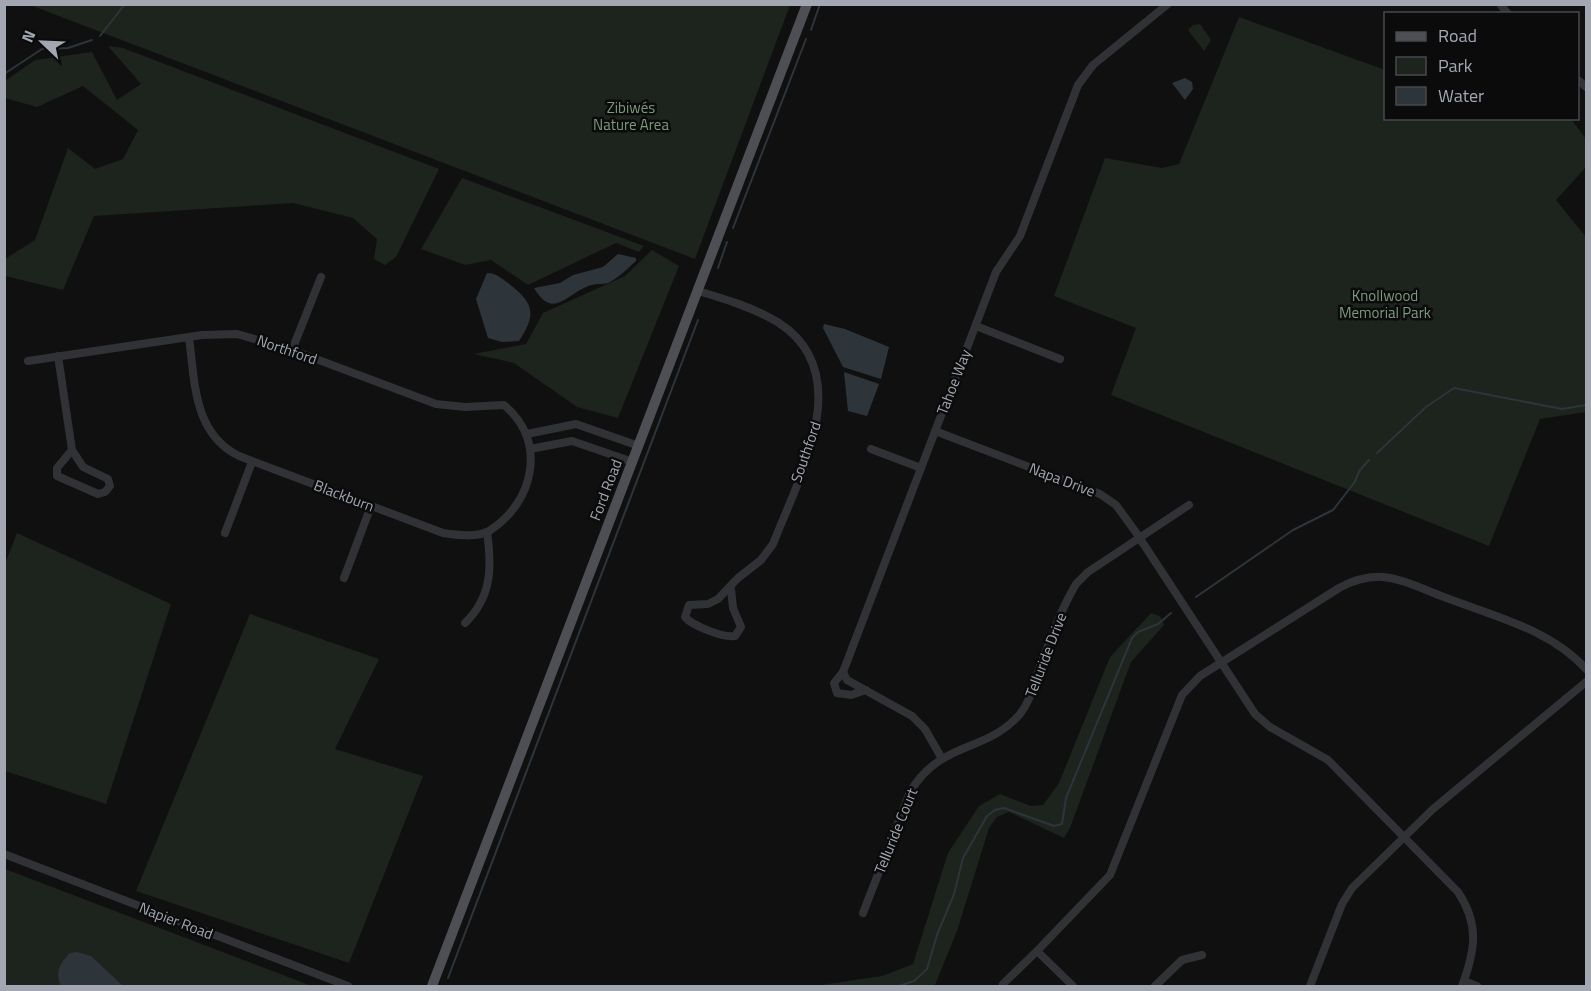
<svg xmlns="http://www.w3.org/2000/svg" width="1591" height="991" viewBox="0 0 1591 991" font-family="'Titillium Web',sans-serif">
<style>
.green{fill:#1d231d}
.water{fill:#2d353a}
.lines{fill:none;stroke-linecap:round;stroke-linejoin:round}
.stream{stroke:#2d353a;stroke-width:2}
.minor{stroke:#313236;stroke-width:8}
.major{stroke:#4d4f54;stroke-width:10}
.labels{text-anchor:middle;stroke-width:5;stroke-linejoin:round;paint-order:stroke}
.park-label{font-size:15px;fill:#7b9a7b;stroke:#0b0b0c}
.street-label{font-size:15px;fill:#a2a7b1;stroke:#0b0b0c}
</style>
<rect width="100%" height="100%" fill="#101011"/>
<g class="green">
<polygon points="30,5 790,5 695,259"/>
<polygon points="1239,17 1385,70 1386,118 1571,119 1586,139 1586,167 1556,200 1586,237 1586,412 1540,419 1489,546 1111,395 1136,328 1054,296 1105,158 1162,168 1179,164"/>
<polygon points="1200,24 1211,40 1204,51 1188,30 1193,25"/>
<polygon points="108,46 123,48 439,169 396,257 385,265 374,259 377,239 353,218 293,203 94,216 63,290 5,276 5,259 35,240 68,148 95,169 123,159 138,130 83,86 37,107 5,98 5,81 35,60 92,52 117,100 141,84"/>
<polygon points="462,178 644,246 639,252 616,243 528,285 491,260 465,265 421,249"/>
<polygon points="652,250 679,266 618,418 577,407 514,363 474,354 526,344 543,313 625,276"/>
<polygon points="17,533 171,604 106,804 5,771 5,564"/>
<polygon points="1151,613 1160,616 1164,625 1131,662 1070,828 1064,838 1009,812 997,817 989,828 957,931 935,985 814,986 882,976 913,964 948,853 979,806 1000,794 1031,806 1043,805 1059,783 1110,657"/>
<polygon points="250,614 379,659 335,749 423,776 349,963 136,891"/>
<polygon points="5,869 312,986 5,986"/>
</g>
<g class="water">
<polygon points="1185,78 1192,82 1193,89 1185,100 1172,83"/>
<path d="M618,254L636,258V261C628,268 618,278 610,282C605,285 598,283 592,285C568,291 554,322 534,288L560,283L573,275L603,267Z"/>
<path d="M487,273C496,273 501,278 508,283C534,303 537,314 519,341L502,342L488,338L476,299Z"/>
<polygon points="824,324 845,329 889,347 881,379 843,367 823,328"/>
<polygon points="844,372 879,384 867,416 848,411"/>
<path d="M77,952L91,956L123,986H61C55,972 59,964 70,953Z"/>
</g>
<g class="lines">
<g class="stream">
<polyline points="811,30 820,4"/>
<polyline points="100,36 125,4"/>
<polyline points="4,74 42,49 68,48 92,40"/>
<polyline points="733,228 806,39"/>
<polyline points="718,268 727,242"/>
<polyline points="1377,453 1426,407 1454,388 1562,409 1586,405"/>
<polyline points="1196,597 1293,530 1333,510 1354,483 1360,470 1369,460"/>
<polyline points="448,978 698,320"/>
<polyline points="899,986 914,981 927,969 937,935 954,894 963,858 987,816 995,810 1004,808 1054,826 1062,824 1066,798 1132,638 1138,632 1158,624 1171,613"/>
</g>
<g class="minor">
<polyline points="1500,4 1508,14"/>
<polyline points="1578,80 1586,87"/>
<path d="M698,291C725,299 755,308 779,323C858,374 798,479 773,544L761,560L738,578L718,599L708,604L689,605L685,617C693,626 723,638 735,636L741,627L733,608L731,589"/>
<polyline points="976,326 1060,359"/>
<polyline points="292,350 321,277"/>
<polyline points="58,356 72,450 57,468 57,476 98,494 105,492 110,486 108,479 83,467 72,450"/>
<path d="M28,361L202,335L237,334L292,350L436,404L465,407L504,405C548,441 534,503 489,531C477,538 456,535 443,533L239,456C193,433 195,382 189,337"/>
<path d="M935,431L1100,494L1116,505L1135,531L1255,714L1270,727L1328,760L1458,892C1480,925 1475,951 1462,986"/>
<polyline points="527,434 576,424 639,446"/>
<polyline points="530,449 572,441 633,462"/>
<polyline points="871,449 921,468"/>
<polyline points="225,533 252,462"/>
<polyline points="344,578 371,506"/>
<path d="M465,623C492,597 492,567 487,532"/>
<polyline points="843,672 834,683 837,693 851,695 866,690"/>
<polyline points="941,757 925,729 912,716 847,680 843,672 996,272 1020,236 1078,85 1093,65 1168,4"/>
<polyline points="4,854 348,986"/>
<path d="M863,913L910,792C941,740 987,753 1020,714C1030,702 1033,686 1038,672C1049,643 1060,611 1076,584L1088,572L1189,505"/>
<polyline points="1464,981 1477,986"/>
<polyline points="1003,984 1037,951"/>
<path d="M1073,986L1037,951L1110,875L1182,695L1200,676L1339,588C1352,581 1367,576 1383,577C1404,579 1425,590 1444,597C1493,616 1550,629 1586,669"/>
<polyline points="1155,986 1182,960 1202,955"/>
<polyline points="1310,986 1342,904 1352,888 1433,809 1586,682"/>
</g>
<polyline class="major" points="432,986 807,4"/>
</g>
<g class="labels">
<g class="park-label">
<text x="631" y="113">Zibiwés<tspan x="631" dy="17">Nature Area</tspan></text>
<text x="1385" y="301">Knollwood<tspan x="1385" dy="17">Memorial Park</tspan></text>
</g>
<g class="street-label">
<text transform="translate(287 350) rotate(19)" y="5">Northford</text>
<text transform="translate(954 382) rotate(-69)" y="5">Tahoe Way</text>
<text transform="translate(806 452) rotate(-71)" y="5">Southford</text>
<text transform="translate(1062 480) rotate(21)" y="5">Napa Drive</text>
<text transform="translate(606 490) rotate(-69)" y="5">Ford Road</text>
<text transform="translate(344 496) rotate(21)" y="5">Blackburn</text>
<text transform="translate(1046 655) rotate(-69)" y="5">Telluride Drive</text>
<text transform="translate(896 831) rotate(-68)" y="5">Telluride Court</text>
<text transform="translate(176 921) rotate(21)" y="5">Napier Road</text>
</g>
</g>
<rect width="1591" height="991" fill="none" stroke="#a2a7b1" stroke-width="12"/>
<rect x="1384" y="12" width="195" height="108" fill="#0b0b0c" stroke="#47494e" stroke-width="1.5"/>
<rect x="1396" y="32" width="30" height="9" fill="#4d4f54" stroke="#47494e" stroke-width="1.5"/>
<text x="1438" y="42" font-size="18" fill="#a2a7b1">Road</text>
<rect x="1396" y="57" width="30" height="18" fill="#1d231d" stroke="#47494e" stroke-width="1.5"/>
<text x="1438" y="72" font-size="18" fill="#a2a7b1">Park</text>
<rect x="1396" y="87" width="30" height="18" fill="#2d353a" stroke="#47494e" stroke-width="1.5"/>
<text x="1438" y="102" font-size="18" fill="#a2a7b1">Water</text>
<g transform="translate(42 42) rotate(293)" stroke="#0b0b0c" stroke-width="4.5" paint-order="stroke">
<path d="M0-4.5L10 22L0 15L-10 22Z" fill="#a2a7b1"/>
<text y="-9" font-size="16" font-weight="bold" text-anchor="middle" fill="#a2a7b1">N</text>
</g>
</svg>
